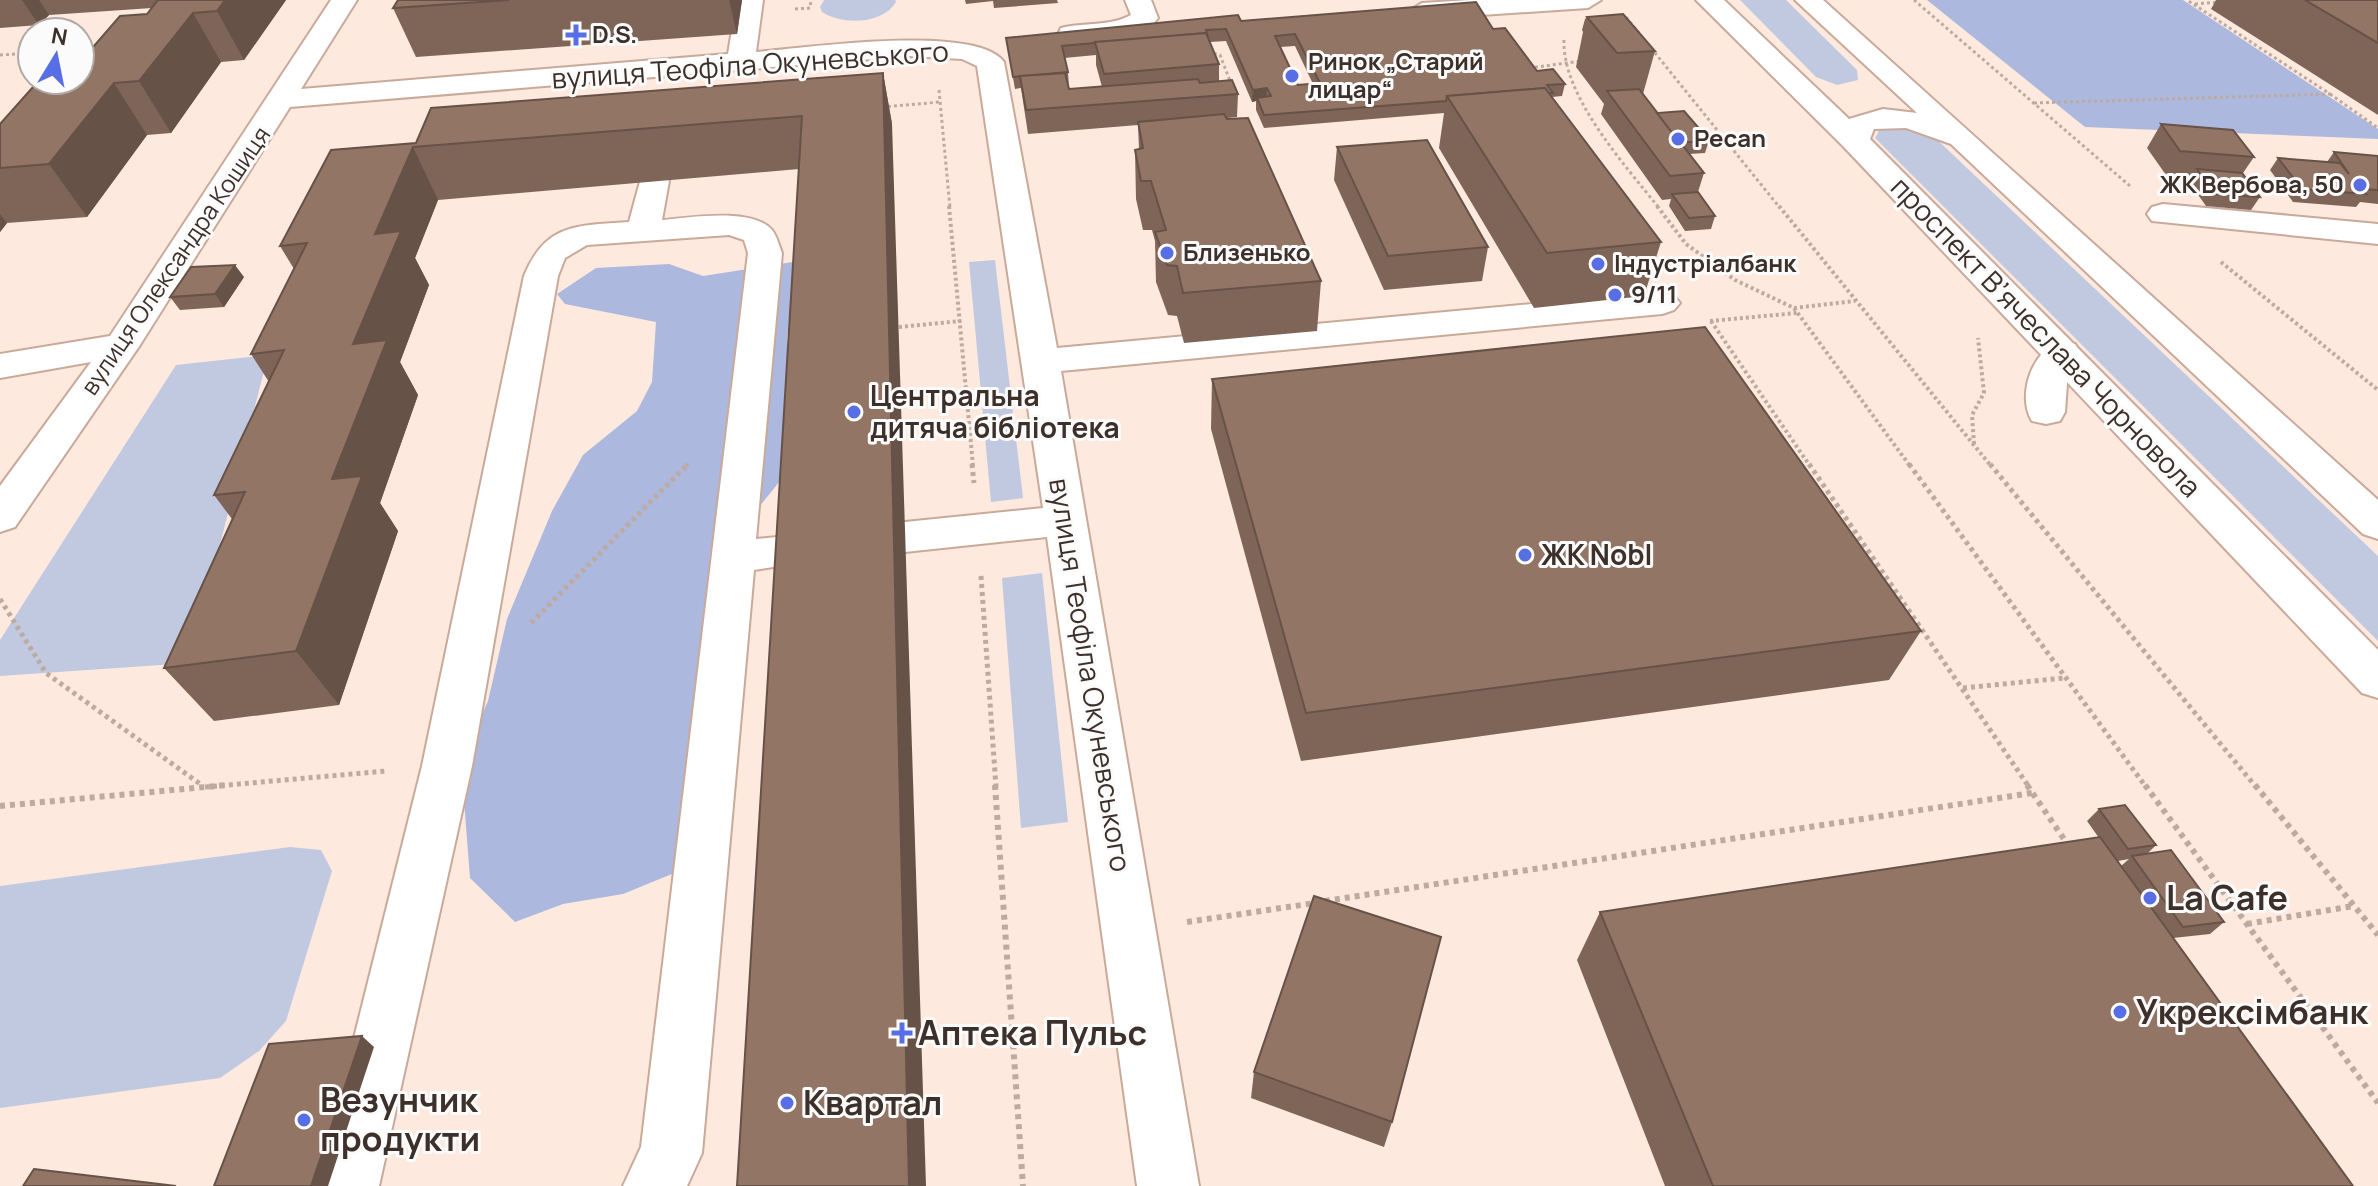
<svg xmlns="http://www.w3.org/2000/svg" width="2378" height="1186" viewBox="0 0 2378 1186" font-family="Manrope,sans-serif">
<style>
.green{fill:#c1c9e1}
.forest{fill:#acb8dd}
.lines{fill:none;stroke-linecap:round;stroke-linejoin:round}
.minor-casing{stroke:#c9a99a;stroke-width:4}
.major-casing{stroke:#c9a99a;stroke-width:4}
.path-far3{stroke:#bdaba2;stroke-width:3;stroke-dasharray:3 3;stroke-linecap:butt}
.path-far2{stroke:#bdaba2;stroke-width:4;stroke-dasharray:3 3;stroke-linecap:butt}
.path-far1{stroke:#bdaba2;stroke-width:5;stroke-dasharray:4 4;stroke-linecap:butt}
.path{stroke:#bdaba2;stroke-width:6;stroke-dasharray:5 5;stroke-linecap:butt}
.minor{fill:#fff;fill-rule:evenodd}
.major{fill:#fff;fill-rule:evenodd}
.wall{fill:#7e6558;fill-rule:evenodd}
.shaded-wall{fill:#675247}
.building{fill:#937566;stroke:#675247;stroke-width:2;fill-rule:evenodd}
.poi-dot{fill:#576ee4;stroke:#fbfbfb;stroke-width:3}
.labels{text-anchor:middle;stroke-width:6;stroke-linejoin:round;paint-order:stroke}
.far-poi-label{font-size:24px;font-weight:bold;fill:#3d302a;stroke:#fbfbfb;text-anchor:start}
.far-street-label{font-size:24px;fill:#3d302a;stroke:#fbfbfb}
.street-label{font-size:28px;fill:#3d302a;stroke:#fbfbfb}
.poi-label{font-size:28px;font-weight:bold;fill:#3d302a;stroke:#fbfbfb;text-anchor:start}
.near-poi-label{font-size:34px;font-weight:bold;fill:#3d302a;stroke:#fbfbfb;text-anchor:start}
</style>
<rect width="100%" height="100%" fill="#fee9df"/>
<g class="green">
<path d="M824,0H895L896,2C882,25 842,25 822,12L820,7Z"/>
<polygon points="1740,0 1786,0 1857,70 1858,80 1837,85 1816,77"/>
<polygon points="1899,127 1931,134 2378,556 2378,641 1875,138 1880,129"/>
<polygon points="995,260 1023,498 991,502 969,262"/>
<polygon points="268,355 190,663 0,676 0,640 176,365"/>
<polygon points="1042,573 1068,822 1021,828 1002,578"/>
<polygon points="290,847 321,850 332,871 286,1021 259,1051 220,1078 0,1108 0,886"/>
</g>
<g class="forest">
<polygon points="1927,0 2183,0 2378,129 2378,139 2085,127"/>
<polygon points="799,261 787,337 791,415 788,471 709,569 750,618 710,640 699,679 680,813 689,867 623,894 563,904 515,922 470,878 461,762 488,701 507,619 552,511 583,455 637,411 652,382 656,322 565,304 557,294 596,268 669,264 703,276"/>
</g>
<g class="lines">
<g class="minor-casing">
<g id="minor">
<path d="M331,0H357L301,89L728,54L737,0H763L756,52C803,48 977,23 1004,62L1057,348L1662,292L1674,296L1680,303L1674,310L1662,314L1061,371L1199,1186H1137L1047,537L905,552L890,548L884,537L890,526L905,522L1043,508L977,66L962,59L909,56L290,107L140,345L15,527L0,532V486L91,362L0,378V354L110,336Z"/>
<path d="M1125,0H1151L1158,18C1141,43 1088,46 1061,40L1058,34L1061,28C1085,22 1109,27 1131,15Z"/>
<polygon points="1470,0 1601,0 1588,8 1422,19 1409,11 1422,3"/>
<path d="M653,172L664,174L669,181L662,220C689,218 752,207 772,230C777,236 779,246 782,253L756,539L797,535L812,539L818,550L812,561L754,570L702,1153L687,1186H623L641,1147L748,253L744,240L729,235L587,245L565,258L558,276L472,766L379,1186H317L422,766L524,276C546,222 578,226 629,222L642,174Z"/>
<polygon points="2163,204 2378,224 2378,244 2152,221 2147,214 2152,207"/>
<path d="M2062,341L2075,344L2080,352L2068,370L2065,412L2060,421L2046,424L2032,421C2016,395 2033,348 2062,341Z"/>
</g>
</g>
<g class="major-casing">
<polygon id="major" points="1696,0 1724,0 1849,119 1883,109 1917,113 1795,0 1823,0 2378,500 2378,539 2363,534 1951,144 1906,128 1874,129 1870,139 2378,650 2378,698 2362,693 1843,146"/>
</g>
<g class="path-far3">
<polyline points="1914,0 2130,186"/>
<polyline points="2195,4 2221,2"/>
<polyline points="795,9 810,8 811,0"/>
<polyline points="1626,17 1642,37"/>
<path d="M1564,40C1562,96 1625,165 1659,208"/>
<polyline points="1651,48 1780,208"/>
<polyline points="83,50 97,45"/>
<polyline points="1208,52 1220,55 1232,86"/>
<polyline points="0,55 32,53"/>
<polyline points="1529,68 1582,61"/>
<polyline points="939,90 950,208"/>
<polyline points="2330,94 2378,128"/>
<polyline points="2034,103 2330,94 2187,0"/>
<polyline points="882,107 940,102"/>
</g>
<g class="path-far2">
<polyline points="949,206 973,466"/>
<polyline points="1657,206 1686,244 1735,280 1794,308 1910,466"/>
<polyline points="1779,206 1991,466"/>
<polyline points="2221,262 2378,390"/>
<polyline points="1794,308 1855,301"/>
<polyline points="1710,321 1797,313"/>
<polyline points="1711,321 1810,466"/>
<polyline points="899,327 961,321"/>
<polyline points="1974,444 1972,415 1984,393 1978,338"/>
<polyline points="686,466 690,462"/>
</g>
<g class="path-far1">
<polyline points="972,464 974,483"/>
<polyline points="1809,464 2029,787"/>
<polyline points="1909,464 2146,787"/>
<polyline points="1990,464 2256,787"/>
<polyline points="981,576 996,787"/>
<polyline points="0,599 46,673 203,786"/>
<polyline points="531,623 688,464"/>
<polyline points="1963,688 2064,678"/>
<polyline points="205,787 386,771"/>
</g>
<g class="path">
<polyline points="995,785 1023,1186"/>
<polyline points="2027,785 2068,845"/>
<polyline points="2145,785 2378,1103"/>
<polyline points="2255,785 2378,935"/>
<polyline points="0,806 227,785"/>
<polyline points="1325,901 2032,793"/>
<polyline points="1187,922 1315,903"/>
<polyline points="2247,924 2353,906"/>
</g>
<use href="#minor" class="minor"/>
<use href="#major" class="major"/>
</g>
<g class="wall">
<polygon points="0,0 286,0 244,60 221,62 171,133 147,135 87,217 7,223 0,232 0,124 60,85 147,14 152,8 49,15 39,25 0,28"/>
<polygon points="398,0 742,0 737,34 416,57 393,8"/>
<polygon points="965,0 1057,0 1058,3 994,8 993,1 966,4"/>
<polygon points="2216,0 2378,0 2378,115 2211,9"/>
<polygon points="1587,17 1655,51 1643,94 1657,113 1709,140 1705,153 1689,154 1704,173 1698,192 1715,216 1711,229 1685,231 1669,206 1671,199 1662,200 1601,114 1604,104 1576,67 1583,32 1582,30 1585,19"/>
<path d="M1241,21L1493,29L1537,71L1565,84L1562,96L1552,97L1661,242L1644,296L1534,308L1439,148L1444,113L1264,128L1256,110V101L1252,102L1226,41L1210,42L1219,64V82L1238,94L1237,117L1227,118L1321,281L1317,331L1184,343L1177,316L1168,315L1156,282L1155,241L1152,230H1143L1136,199L1135,150L1139,149L1138,125L1028,134L1021,88L1015,89L1006,38ZM1295,46L1313,84L1298,85L1280,47ZM1096,55V65L1102,87L1069,89L1068,72L1064,58Z"/>
<polygon points="883,73 892,124 799,169 438,200 415,258 429,285 400,362 418,395 380,503 398,531 339,705 214,721 164,668 232,519 214,495 269,382 251,354 294,269 280,246 416,143"/>
<polygon points="2161,124 2254,157 2243,173 2260,197 2251,210 2206,206 2189,182 2192,177 2166,175 2147,148"/>
<polygon points="1337,147 1488,247 1482,281 1384,290 1334,180"/>
<polygon points="2334,152 2378,156 2378,204 2360,202 2356,207 2293,202 2270,170 2278,158 2327,162"/>
<polygon points="244,277 224,307 180,310 170,297"/>
<polygon points="1212,379 1921,631 1889,680 1301,761 1211,429"/>
<path d="M2099,809L2156,845L2147,854L2224,922L2210,934L2173,938L2353,1186H1665L1577,960L1600,912L2099,838L2087,821ZM2129,859L2121,866L2118,861Z"/>
<polygon points="1254,1072 1392,1122 1384,1147 1251,1098"/>
</g>
<g class="shaded-wall">
<polygon points="22,0 39,0 49,15 39,25"/>
<polygon points="225,0 286,0 244,60 217,11"/>
<polygon points="729,0 742,0 737,34"/>
<polygon points="193,13 221,62 171,133 139,81"/>
<polygon points="883,73 892,124 926,1186 909,1186"/>
<polygon points="114,83 147,135 87,217 49,164"/>
<polygon points="1267,88 1266,100 1257,98 1256,101 1252,102 1253,90"/>
<polygon points="413,147 438,200 415,258 429,285 400,362 418,395 380,503 398,531 339,705 296,651 375,234"/>
<polygon points="0,214 7,223 0,232"/>
<polygon points="235,265 244,277 224,307 215,294"/>
<polygon points="362,1036 374,1047 328,1186 311,1186"/>
</g>
<g class="building">
<polygon points="158,0 225,0 217,11 193,13 139,81 114,83 49,164 0,168 0,124 33,87 60,85 64,80 80,80 80,62 120,16 147,14"/>
<polygon points="398,0 509,0 393,8"/>
<polygon points="2305,0 2378,0 2378,43"/>
<path d="M1476,2L1493,29L1505,28L1537,71L1553,69L1565,84L1547,85L1553,93H1549L1545,88L1447,96L1446,101L1264,115L1257,98L1271,96L1267,88L1253,90L1226,29L1206,30L1207,34L1206,33L1062,46L1068,72L1013,77L1006,38L1238,15L1241,21ZM1295,34L1320,83L1298,85L1275,36Z"/>
<polygon points="1623,14 1655,51 1617,53 1587,17"/>
<polygon points="1206,33 1219,64 1104,74 1095,42"/>
<polygon points="883,73 909,1186 737,1186 802,116 413,147 375,234 401,231 353,344 387,340 332,479 362,476 296,651 164,668 245,492 214,495 284,350 251,354 307,243 280,246 331,150 416,143 431,108"/>
<polygon points="1065,73 1069,89 1198,79 1200,83 1232,80 1238,94 1026,110 1020,76"/>
<polygon points="1545,88 1661,242 1547,253 1447,96"/>
<polygon points="1639,89 1704,173 1670,176 1607,91"/>
<polygon points="1684,111 1709,140 1680,143 1657,113"/>
<polygon points="1224,114 1227,119 1248,118 1321,281 1183,293 1177,266 1167,265 1155,232 1166,230 1151,181 1141,181 1135,150 1143,148 1138,122"/>
<polygon points="2161,124 2233,130 2254,157 2180,151"/>
<polygon points="1427,140 1488,247 1388,256 1337,147"/>
<polygon points="2334,152 2378,156 2378,190 2361,189 2366,194 2302,189 2278,158 2340,163 2349,174"/>
<polygon points="2197,169 2242,173 2260,197 2214,194"/>
<polygon points="1698,192 1715,216 1689,218 1672,194"/>
<polygon points="235,265 215,294 170,297 191,267"/>
<polygon points="1705,327 1921,631 1306,713 1212,379"/>
<polygon points="2125,805 2156,845 2128,849 2099,809"/>
<polygon points="2100,837 2353,1186 1713,1186 1600,912"/>
<polygon points="2171,850 2224,922 2183,927 2132,856"/>
<polygon points="1314,896 1441,937 1392,1122 1254,1072"/>
<polygon points="362,1036 311,1186 214,1186 269,1044"/>
<polygon points="34,1169 176,1186 23,1186"/>
</g>
<g class="poi-dot">
<path d="M572 23h8v8h8v8h-8v8h-8v-8h-8v-8h8z"/>
<circle cx="1292" cy="76" r="8"/>
<circle cx="1678" cy="139" r="8"/>
<circle cx="2360" cy="185" r="8"/>
<circle cx="1167" cy="253" r="8"/>
<circle cx="1598" cy="264" r="8"/>
<circle cx="1615" cy="295" r="8"/>
<circle cx="854" cy="412" r="8"/>
<circle cx="1525" cy="555" r="8"/>
<circle cx="2150" cy="898" r="8"/>
<circle cx="2120" cy="1012" r="8"/>
<path d="M898 1021h8v8h8v8h-8v8h-8v-8h-8v-8h8z"/>
<circle cx="787" cy="1103" r="8"/>
<circle cx="304" cy="1120" r="8"/>
</g>
<g class="labels">
<g class="far-poi-label">
<text x="592" y="43">D.S.</text>
<text x="1308" y="70">Ринок „Старий<tspan x="1308" dy="28">лицар“</tspan></text>
<text x="1694" y="147">Pecan</text>
<text x="2344" y="193" text-anchor="end">ЖК Вербова, 50</text>
<text x="1183" y="261">Близенько</text>
<text x="1614" y="272">Індустріалбанк</text>
<text x="1631" y="303">9/11</text>
</g>
<g class="far-street-label">
<text transform="translate(176 261) rotate(-56)" y="8">вулиця Олександра Кошиця</text>
</g>
<g class="street-label">
<text transform="translate(750 65) rotate(-4)" y="10">вулиця Теофіла Окуневського</text>
<text transform="translate(2046 337) rotate(46)" y="10">проспект Вʼячеслава Чорновола</text>
<text transform="translate(1090 675) rotate(81)" y="10">вулиця Теофіла Окуневського</text>
</g>
<g class="poi-label">
<text x="870" y="406">Центральна<tspan x="870" dy="32">дитяча бібліотека</tspan></text>
<text x="1541" y="565">ЖК Nobl</text>
</g>
<g class="near-poi-label">
<text x="2166" y="910">La Cafe</text>
<text x="2136" y="1024">Укрексімбанк</text>
<text x="918" y="1045">Аптека Пульс</text>
<text x="320" y="1112">Везунчик<tspan x="320" dy="39">продукти</tspan></text>
<text x="803" y="1115">Квартал</text>
</g>
</g>
<g transform="translate(56 56) rotate(10)"><circle r="38" fill="#fbfbfb" stroke="#afaaa7" stroke-width="2"/>
<path d="M0-6L14 30L0 20L-14 30Z" fill="#576ee4"/>
<text y="-12" font-size="22" font-weight="bold" text-anchor="middle" fill="#3d302a">N</text>
</g>
</svg>
